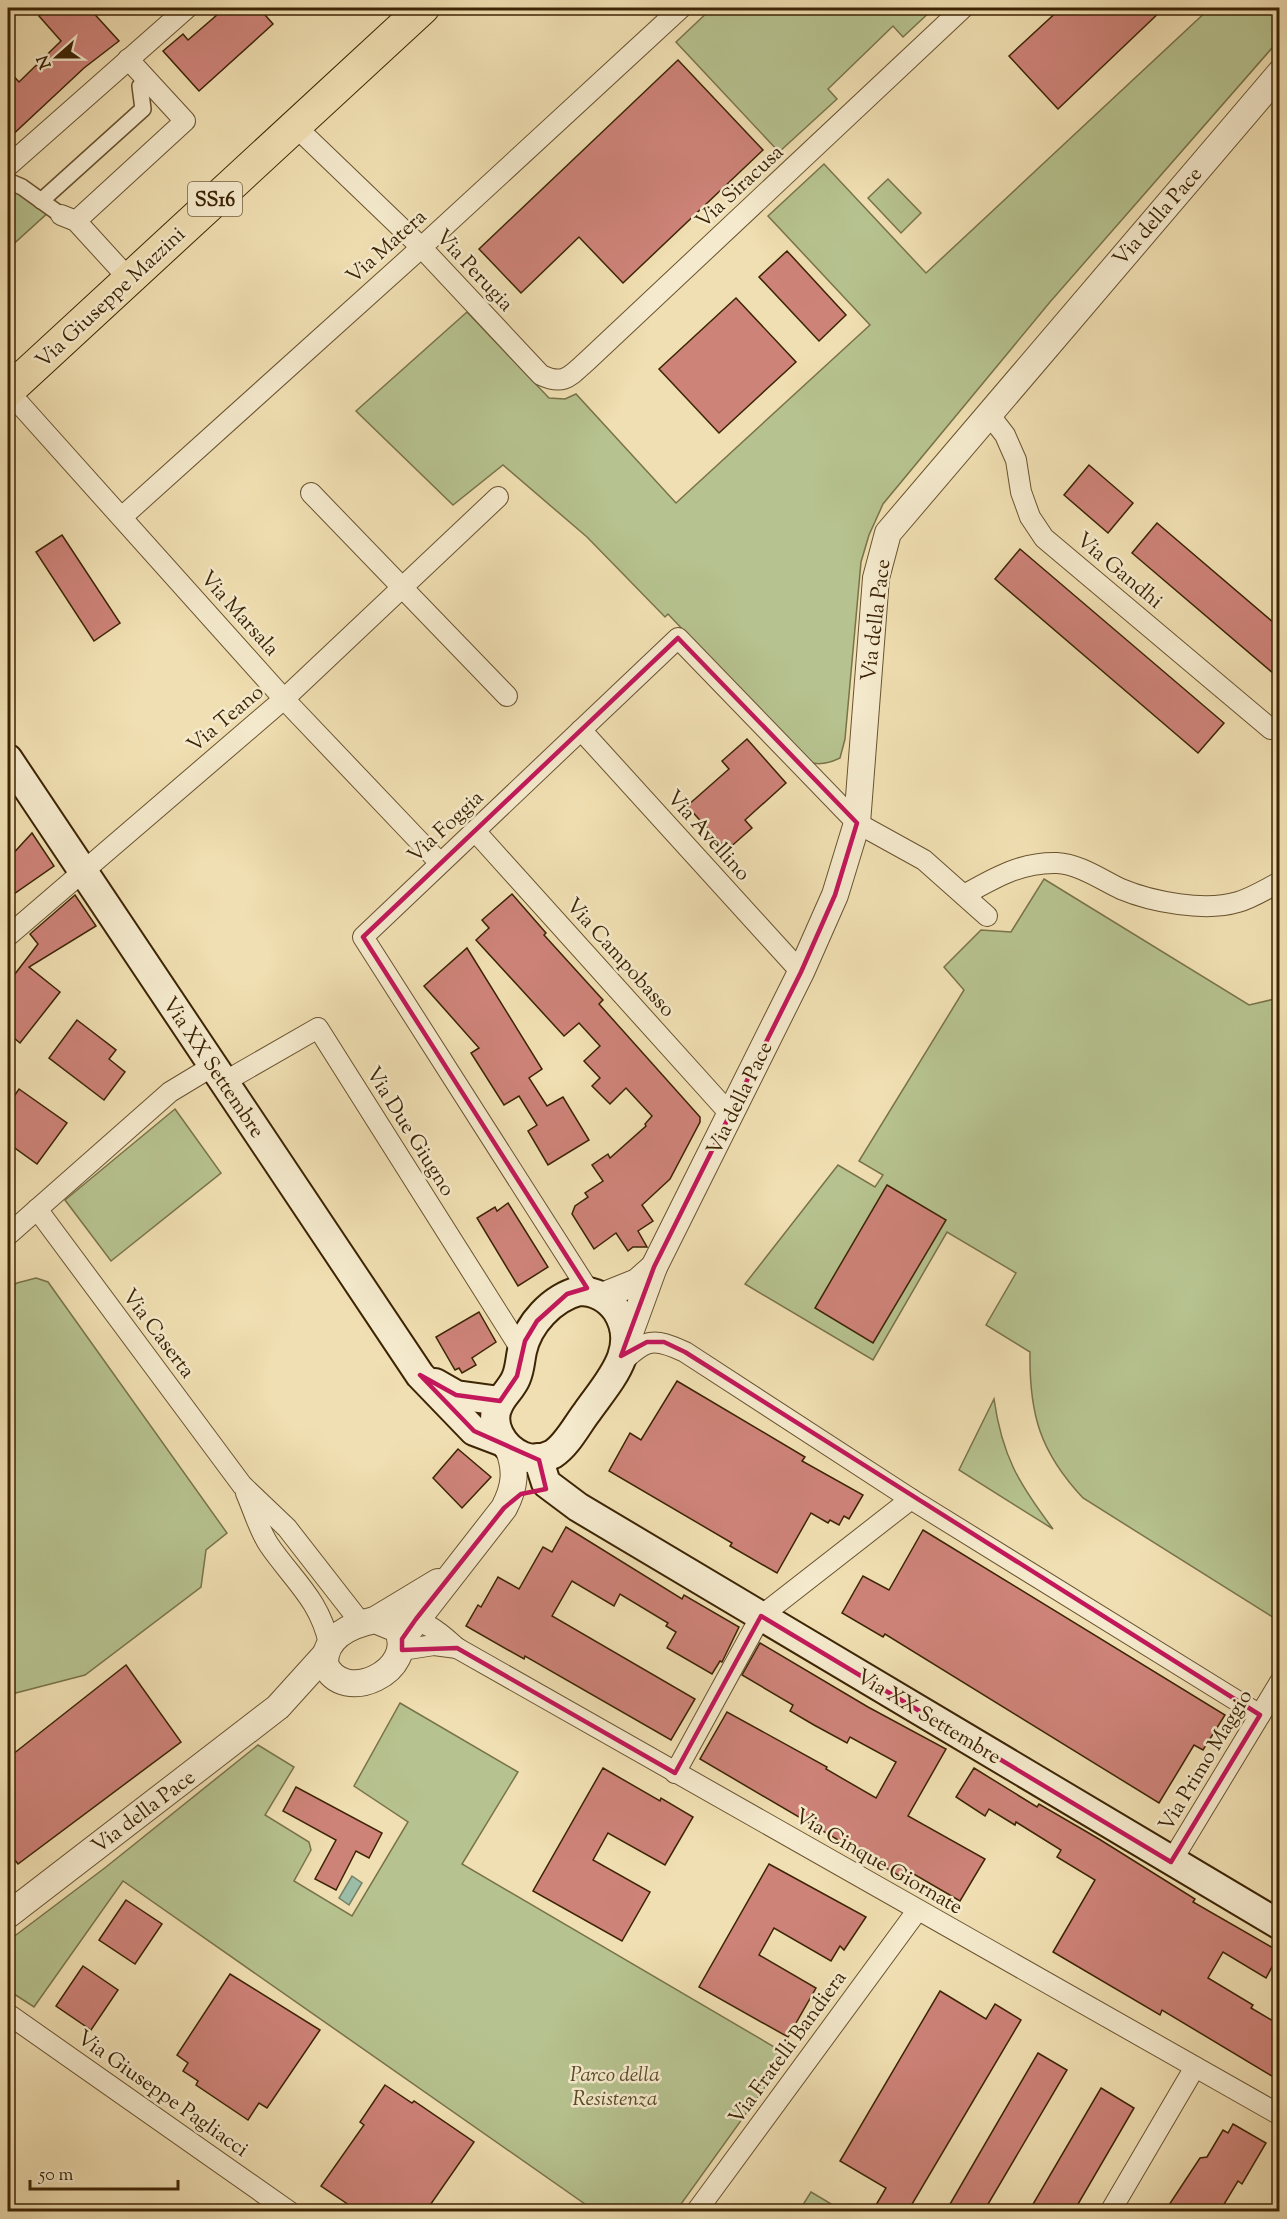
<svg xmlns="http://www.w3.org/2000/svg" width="1287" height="2219" viewBox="0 0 1287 2219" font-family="'Sorts Mill Goudy',serif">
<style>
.green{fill:#b6c28f;stroke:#79734a;stroke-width:1.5}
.water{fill:#9bbda7;stroke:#758066;stroke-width:1.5}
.building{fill:#ce8379;stroke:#3c2404;stroke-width:1.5}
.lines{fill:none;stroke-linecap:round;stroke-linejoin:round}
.pedestrian-casing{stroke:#695330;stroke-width:18}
.minor-casing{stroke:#695330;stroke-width:22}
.tertiary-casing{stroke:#695330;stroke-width:28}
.secondary-casing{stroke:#3c2404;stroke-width:32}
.primary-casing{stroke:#3c2404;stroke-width:34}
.pedestrian{stroke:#f5eacd;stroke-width:15}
.minor{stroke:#f5eacd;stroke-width:20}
.tertiary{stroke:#f5eacd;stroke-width:26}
.secondary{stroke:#f5eacd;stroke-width:28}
.primary{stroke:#f0dfb2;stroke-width:32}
.marked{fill:none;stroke:#c2185b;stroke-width:4.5;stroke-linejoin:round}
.labels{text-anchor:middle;stroke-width:5;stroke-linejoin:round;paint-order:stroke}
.shield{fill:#f5eacd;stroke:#745f40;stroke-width:1.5}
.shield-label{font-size:20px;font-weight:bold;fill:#3c2404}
.street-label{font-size:21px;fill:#3c2404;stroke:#f5eacd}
.park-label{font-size:21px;font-style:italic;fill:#5a4c27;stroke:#f5eacd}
</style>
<rect width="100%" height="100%" fill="#f0dfb2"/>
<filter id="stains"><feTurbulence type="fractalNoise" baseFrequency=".00333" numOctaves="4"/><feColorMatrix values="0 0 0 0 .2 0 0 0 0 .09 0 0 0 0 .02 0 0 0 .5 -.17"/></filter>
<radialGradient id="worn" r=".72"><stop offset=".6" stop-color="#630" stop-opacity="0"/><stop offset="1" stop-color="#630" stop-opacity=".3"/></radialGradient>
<g class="green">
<polygon points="712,8 934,8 903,37 893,26 828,89 837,99 779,152 676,42"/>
<path d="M1210,8H1279V40L1050,302L883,504L869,535L861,562L845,739L840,758C830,763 820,766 809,762L668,614L665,617L587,537L503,465L453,505L356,411L467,312L549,398L565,399L576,394L676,503L870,325L768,216L824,164L926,273Z"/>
<polygon points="888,179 921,213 901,233 868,198"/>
<polygon points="8,181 52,209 8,249"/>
<path d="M1044,879L1249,1005L1279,998V1621L1083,1498C1040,1452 1029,1414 1030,1352L986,1325L1016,1273L947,1232L873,1360L745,1284L838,1165L875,1187L883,1175L859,1161L964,990L944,967L981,930L1011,932Z"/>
<polygon points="175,1109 221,1173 111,1261 65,1200"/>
<polygon points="36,1278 48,1282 227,1533 206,1550 201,1587 85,1675 8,1695 8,1290 17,1283"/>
<path d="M994,1399C1002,1456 1019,1484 1053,1529L959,1470Z"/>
<polygon points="400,1703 518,1772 462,1864 788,2055 676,2211 595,2211 123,1881 34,2007 8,1990 8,1941 106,1867 258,1745 294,1767 265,1815 309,1842 311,1850 294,1881 352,1916 408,1822 354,1786"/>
<polygon points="811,2192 843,2211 799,2211"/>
</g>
<polygon class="water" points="352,1876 362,1883 349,1905 339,1898"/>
<g class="building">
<polygon points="48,8 89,8 119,41 84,68 8,139 8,70 19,82 61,41 39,16"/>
<polygon points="225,8 259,8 273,24 199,91 163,51 183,34 188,40"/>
<polygon points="1061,8 1164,8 1058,109 1009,56"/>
<polygon points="678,60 763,150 623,283 579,237 521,293 479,249"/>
<polygon points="787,251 846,315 819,341 759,277"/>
<polygon points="736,298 796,362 719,433 659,369"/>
<polygon points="1089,465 1133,503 1108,533 1064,495"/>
<polygon points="1157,523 1280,628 1280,679 1132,553"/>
<polygon points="62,535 120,623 94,641 36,552"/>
<polygon points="1020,549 1224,723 1198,753 995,579"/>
<polygon points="747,739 786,783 745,820 752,828 727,850 687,806 729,769 722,761"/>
<polygon points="32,833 54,866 8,898 8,859"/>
<polygon points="512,894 546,933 544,935 603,1000 599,1004 700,1117 700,1122 670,1179 642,1205 653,1221 638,1231 647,1247 633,1247 628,1251 616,1233 594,1249 572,1214 575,1206 588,1197 585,1193 603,1181 592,1165 608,1154 610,1158 646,1126 645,1124 652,1116 626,1088 610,1104 592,1086 600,1078 584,1061 600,1046 579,1023 564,1036 476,940 489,928 482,920"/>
<polygon points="75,895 96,926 29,967 60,992 20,1043 8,1033 8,983 38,944 30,934"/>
<polygon points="467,948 542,1069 529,1078 547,1106 563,1097 589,1140 548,1165 528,1131 537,1125 519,1096 504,1105 471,1053 479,1048 424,986"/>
<polygon points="77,1020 116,1050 109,1059 125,1072 104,1100 49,1058"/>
<polygon points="19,1089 67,1123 37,1164 8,1143 8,1105"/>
<polygon points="887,1185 946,1220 873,1343 815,1308"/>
<polygon points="508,1203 548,1267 518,1286 477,1218 495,1207 497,1211"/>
<polygon points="479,1312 496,1342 472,1358 476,1365 462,1373 459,1368 455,1370 436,1337"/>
<polygon points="677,1381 805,1457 802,1461 863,1495 849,1519 844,1516 839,1525 830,1520 828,1523 811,1513 777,1573 730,1546 732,1543 609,1471 630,1433 641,1440"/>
<polygon points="458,1449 491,1477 462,1508 433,1478"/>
<polygon points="566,1527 682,1599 684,1595 739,1627 722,1662 720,1661 712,1674 667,1648 676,1632 666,1626 668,1623 620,1594 614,1606 572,1581 552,1616 695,1699 671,1740 525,1656 524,1659 466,1626 478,1605 481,1607 498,1577 519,1589 543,1547 552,1552"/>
<polygon points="923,1530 1225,1715 1203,1750 1194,1745 1159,1803 885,1634 883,1637 842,1613 863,1576 889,1590"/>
<polygon points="760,1643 868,1707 946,1749 908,1816 985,1859 960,1901 907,1870 903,1878 700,1759 727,1712 827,1767 826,1769 876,1798 896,1762 850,1737 847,1743 814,1725 790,1711 793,1705 742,1675"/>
<polygon points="126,1665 181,1742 18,1864 8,1851 8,1758"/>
<polygon points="603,1768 660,1801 661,1798 693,1817 665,1865 608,1833 593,1860 650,1892 622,1941 533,1891"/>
<polygon points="974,1768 1037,1807 1039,1804 1099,1839 1195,1899 1193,1902 1280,1952 1266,1978 1223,1952 1208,1978 1253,2005 1251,2008 1280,2025 1280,2081 1162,2010 1160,2015 1053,1952 1095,1880 1057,1857 1061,1850 1016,1822 1015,1825 989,1809 985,1816 956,1797"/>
<polygon points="296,1787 382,1833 369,1858 356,1851 336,1890 315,1879 336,1840 283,1811"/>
<polygon points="769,1864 866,1917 844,1950 840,1946 831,1961 774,1928 759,1955 816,1988 788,2037 699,1987"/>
<polygon points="126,1900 162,1924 135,1964 99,1940"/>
<polygon points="83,1966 118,1990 91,2030 56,2006"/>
<polygon points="230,1974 320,2030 267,2108 259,2103 248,2120 196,2085 198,2081 183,2071 188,2063 177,2055"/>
<polygon points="940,1991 986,2019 995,2004 1021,2020 908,2211 888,2211 876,2205 886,2188 840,2161"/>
<polygon points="1038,2053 1067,2070 984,2211 946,2211"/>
<polygon points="385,2085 412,2103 414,2101 474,2142 426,2211 358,2211 321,2186 364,2125 360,2122"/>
<polygon points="1101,2088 1134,2108 1074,2211 1029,2211"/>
<polygon points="1233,2124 1266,2143 1242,2184 1238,2181 1220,2211 1165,2211 1200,2158 1207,2157 1223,2130 1228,2133"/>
</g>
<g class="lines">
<g class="pedestrian-casing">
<g id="pedestrian">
<polyline points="8,181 22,187 61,215"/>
<polyline points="41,201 143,109 140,86 147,79"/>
</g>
</g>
<g class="minor-casing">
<g id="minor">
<path d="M295,126L421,247L541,375C564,386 570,376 587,361L963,8"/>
<polyline points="8,166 187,8"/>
<polyline points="61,215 76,221 129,279"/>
<polyline points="76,221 185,121 128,59"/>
<polyline points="8,391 284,699 440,863"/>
<polyline points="988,413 1005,435 1016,460 1021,492 1030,517 1044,538 1271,729"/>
<polyline points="311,493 507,696"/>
<polyline points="122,517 413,255 681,8"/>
<polyline points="581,730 801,972"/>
<polyline points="475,831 731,1115"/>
<path d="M964,895C994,878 1021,862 1057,863C1079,864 1102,880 1121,889C1152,902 1205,912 1238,902C1252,898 1266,889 1280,882"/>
<polyline points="8,936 284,699 498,497"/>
<polyline points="224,1082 318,1028 522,1351"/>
<polyline points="37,1209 242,1485 287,1528 361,1623"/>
<polyline points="8,1235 170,1092 213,1066"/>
<polyline points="589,1291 363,937 678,638 857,823 924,860 987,916"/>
<path d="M621,1363C646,1339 653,1337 685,1352L911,1499L1260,1715"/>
<path d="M246,1493C253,1509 259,1530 269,1545C293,1580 320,1600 329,1644"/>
<path d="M404,1621C425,1618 441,1634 457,1648L1280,2115"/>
<polyline points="402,1650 434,1645 457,1648"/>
<polyline points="675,1773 761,1616 911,1499"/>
<polyline points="1171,1862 1280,1682"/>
<polyline points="8,2014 290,2212"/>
<polyline points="696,2212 917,1911"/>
<polyline points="1110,2212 1195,2067"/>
</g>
</g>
<g class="tertiary-casing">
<g id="tertiary">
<polyline points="602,1296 637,1282 654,1267"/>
<polyline points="627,1341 654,1267 801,972 835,895 857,823 876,578 888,533 1280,73"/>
<path d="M375,1620L397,1629C418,1670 343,1707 325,1664C324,1637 351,1625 375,1620Z"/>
<polyline points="375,1620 438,1582"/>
<path d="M402,1639L504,1508C515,1487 517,1470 508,1448"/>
<polyline points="8,1915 278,1707 325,1655"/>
</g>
</g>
<g class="secondary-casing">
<g id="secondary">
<polyline points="8,759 420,1375 474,1431 503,1442"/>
<path d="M579,1291C594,1291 608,1298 617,1311C641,1349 608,1382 587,1412C577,1425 567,1445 553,1454C543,1459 531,1460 522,1456C503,1448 488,1424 499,1404C503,1395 512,1388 516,1378C520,1369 520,1360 522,1351C528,1324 552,1298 579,1291Z"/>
<polyline points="435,1383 456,1395 500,1401"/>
<polyline points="538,1458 546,1483 578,1507 1280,1925"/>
</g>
</g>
<g class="primary-casing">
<polyline id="primary" points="8,391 423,8"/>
</g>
<use href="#pedestrian" class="pedestrian"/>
<use href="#minor" class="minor"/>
<use href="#tertiary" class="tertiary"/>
<use href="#secondary" class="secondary"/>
<use href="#primary" class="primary"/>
</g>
<path class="marked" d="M678,638L857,823L835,895L801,972L654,1267L621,1356L647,1342H664L685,1352L1260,1715L1171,1862L761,1616L675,1773L457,1648L402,1650V1639L416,1619L504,1508L521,1494L546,1489L539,1460L474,1431L420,1375L456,1395L500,1401L517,1376L525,1341L537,1321L567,1294L587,1288L363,937Z"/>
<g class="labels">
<rect class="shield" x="188" y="182" width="54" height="34" rx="4.5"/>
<g class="shield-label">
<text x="215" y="206">SS16</text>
</g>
<g class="street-label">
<text transform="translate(739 186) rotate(-43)" y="7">Via Siracusa</text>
<text transform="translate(1157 216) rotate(-49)" y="7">Via della Pace</text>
<text transform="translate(386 246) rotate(-42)" y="7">Via Matera</text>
<text transform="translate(475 270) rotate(47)" y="7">Via Perugia</text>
<text transform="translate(110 297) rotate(-43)" y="7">Via Giuseppe Mazzini</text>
<text transform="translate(1120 570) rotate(40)" y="7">Via Gandhi</text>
<text transform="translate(240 613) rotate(48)" y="7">Via Marsala</text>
<text transform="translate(875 620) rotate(-83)" y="7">Via della Pace</text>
<text transform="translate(225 718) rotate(-40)" y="7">Via Teano</text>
<text transform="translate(445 826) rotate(-43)" y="7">Via Foggia</text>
<text transform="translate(709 835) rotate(48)" y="7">Via Avellino</text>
<text transform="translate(621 957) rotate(48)" y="7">Via Campobasso</text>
<text transform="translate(214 1067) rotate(56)" y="7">Via XX Settembre</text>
<text transform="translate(739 1098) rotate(-64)" y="7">Via della Pace</text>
<text transform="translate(411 1131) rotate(58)" y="7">Via Due Giugno</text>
<text transform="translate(159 1333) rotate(53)" y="7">Via Caserta</text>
<text transform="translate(929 1716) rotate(31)" y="7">Via XX Settembre</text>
<text transform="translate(1205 1760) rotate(-59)" y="7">Via Primo Maggio</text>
<text transform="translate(143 1811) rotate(-37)" y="7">Via della Pace</text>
<text transform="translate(879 1861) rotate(30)" y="7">Via Cinque Giornate</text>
<text transform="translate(787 2047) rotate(-54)" y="7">Via Fratelli Bandiera</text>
<text transform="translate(163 2093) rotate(35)" y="7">Via Giuseppe Pagliacci</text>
</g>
<g class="park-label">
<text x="615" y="2081">Parco della<tspan x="615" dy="24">Resistenza</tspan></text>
</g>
</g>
<rect width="1287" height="2219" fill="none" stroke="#f0dfb2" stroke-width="30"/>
<rect x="9" y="9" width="1269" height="2201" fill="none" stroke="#3c2404" stroke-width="3"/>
<rect x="15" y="15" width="1257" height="2189" fill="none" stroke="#3c2404" stroke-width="1.5"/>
<g transform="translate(57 57) rotate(249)" stroke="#f5eacd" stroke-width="4.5" paint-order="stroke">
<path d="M0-4.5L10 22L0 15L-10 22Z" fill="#3c2404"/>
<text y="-9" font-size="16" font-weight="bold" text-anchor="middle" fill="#3c2404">N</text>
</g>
<path d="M30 2180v9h148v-9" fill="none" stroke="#3c2404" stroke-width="3"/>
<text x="39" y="2180" font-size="18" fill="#3c2404" stroke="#f5eacd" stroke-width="4.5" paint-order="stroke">50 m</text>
<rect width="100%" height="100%" filter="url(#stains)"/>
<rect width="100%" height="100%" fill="url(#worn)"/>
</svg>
